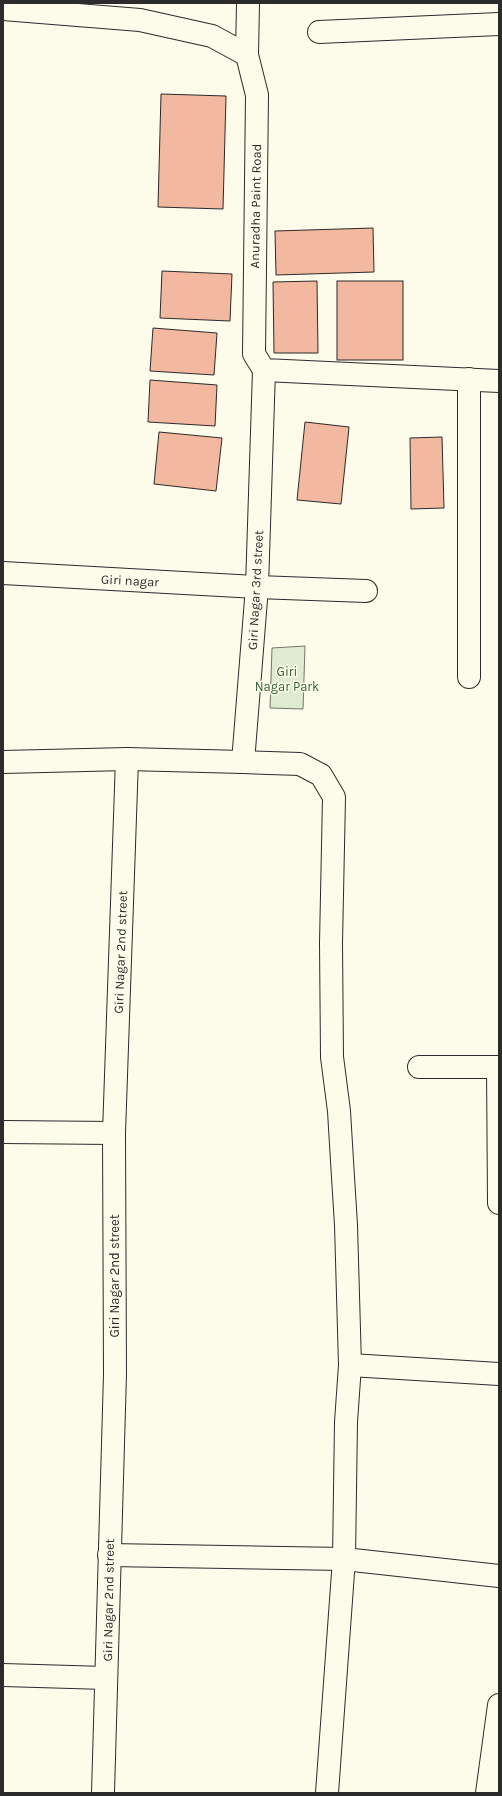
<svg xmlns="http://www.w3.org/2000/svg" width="502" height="1796" viewBox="0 0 502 1796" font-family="Karla,sans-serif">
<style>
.green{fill:#deebd1;stroke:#74746e}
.building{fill:#f2b8a0;stroke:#2b2b2b}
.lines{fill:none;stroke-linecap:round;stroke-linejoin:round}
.minor-casing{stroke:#2b2b2b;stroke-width:24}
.minor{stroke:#fdfbea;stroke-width:22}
.labels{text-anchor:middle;stroke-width:3;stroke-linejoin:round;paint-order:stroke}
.street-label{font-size:13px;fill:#2b2b2b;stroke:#fdfbea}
.park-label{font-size:13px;fill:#34623c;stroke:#fdfbea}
</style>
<rect width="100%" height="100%" fill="#fdfbea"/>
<polygon class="green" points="305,646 303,709 270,708 272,648"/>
<g class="building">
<polygon points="161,94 226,96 223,209 158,207"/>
<polygon points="373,228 374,272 276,275 275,231"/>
<polygon points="162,271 232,274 230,321 160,318"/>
<polygon points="317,281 318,353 274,353 273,282"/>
<rect x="337" y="281" width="66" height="79"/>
<polygon points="153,328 217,333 214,375 150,371"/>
<polygon points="150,380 217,385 215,426 148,422"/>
<polygon points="305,422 349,427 341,504 297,500"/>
<polygon points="159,432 222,438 216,491 154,484"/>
<polygon points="442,437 444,508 411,509 410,438"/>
</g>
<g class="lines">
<g class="minor-casing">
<g id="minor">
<polyline points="3,9 140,20 212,36 247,55 257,95 254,354 264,370 499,381"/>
<polyline points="319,32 499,24"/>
<polyline points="247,55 248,3"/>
<polyline points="469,379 469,677"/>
<polyline points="3,573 257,587 366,591"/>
<polyline points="3,762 127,759 243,762 257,587 264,370"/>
<polyline points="243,762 300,764 321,775 334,797 331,943 332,1057 339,1111 342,1161 346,1225 350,1365 346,1422 344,1559 327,1793"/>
<polyline points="419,1067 499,1067"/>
<polyline points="498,1067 499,1203"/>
<polyline points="3,1132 114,1133"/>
<polyline points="350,1365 499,1374"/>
<polyline points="109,1555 344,1559 499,1576"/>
<polyline points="3,1675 106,1678"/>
<polyline points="103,1793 115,1374 114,1133 127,759"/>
<polyline points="487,1793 499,1705"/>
</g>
</g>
<use href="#minor" class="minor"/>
</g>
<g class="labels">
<g class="street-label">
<text transform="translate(255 206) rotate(-89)" y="5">Anuradha Paint Road</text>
<text transform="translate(130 580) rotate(3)" y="5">Giri nagar</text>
<text transform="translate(255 590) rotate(-87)" y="5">Giri Nagar 3rd street</text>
<text transform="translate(120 952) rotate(-88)" y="5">Giri Nagar 2nd street</text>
<text transform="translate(114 1276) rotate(-90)" y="5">Giri Nagar 2nd street</text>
<text transform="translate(108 1600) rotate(-89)" y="5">Giri Nagar 2nd street</text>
</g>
<g class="park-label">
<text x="287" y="676">Giri<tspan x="287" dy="15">Nagar Park</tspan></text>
</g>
</g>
<rect width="502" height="1796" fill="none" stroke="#2b2b2b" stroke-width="8"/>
</svg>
